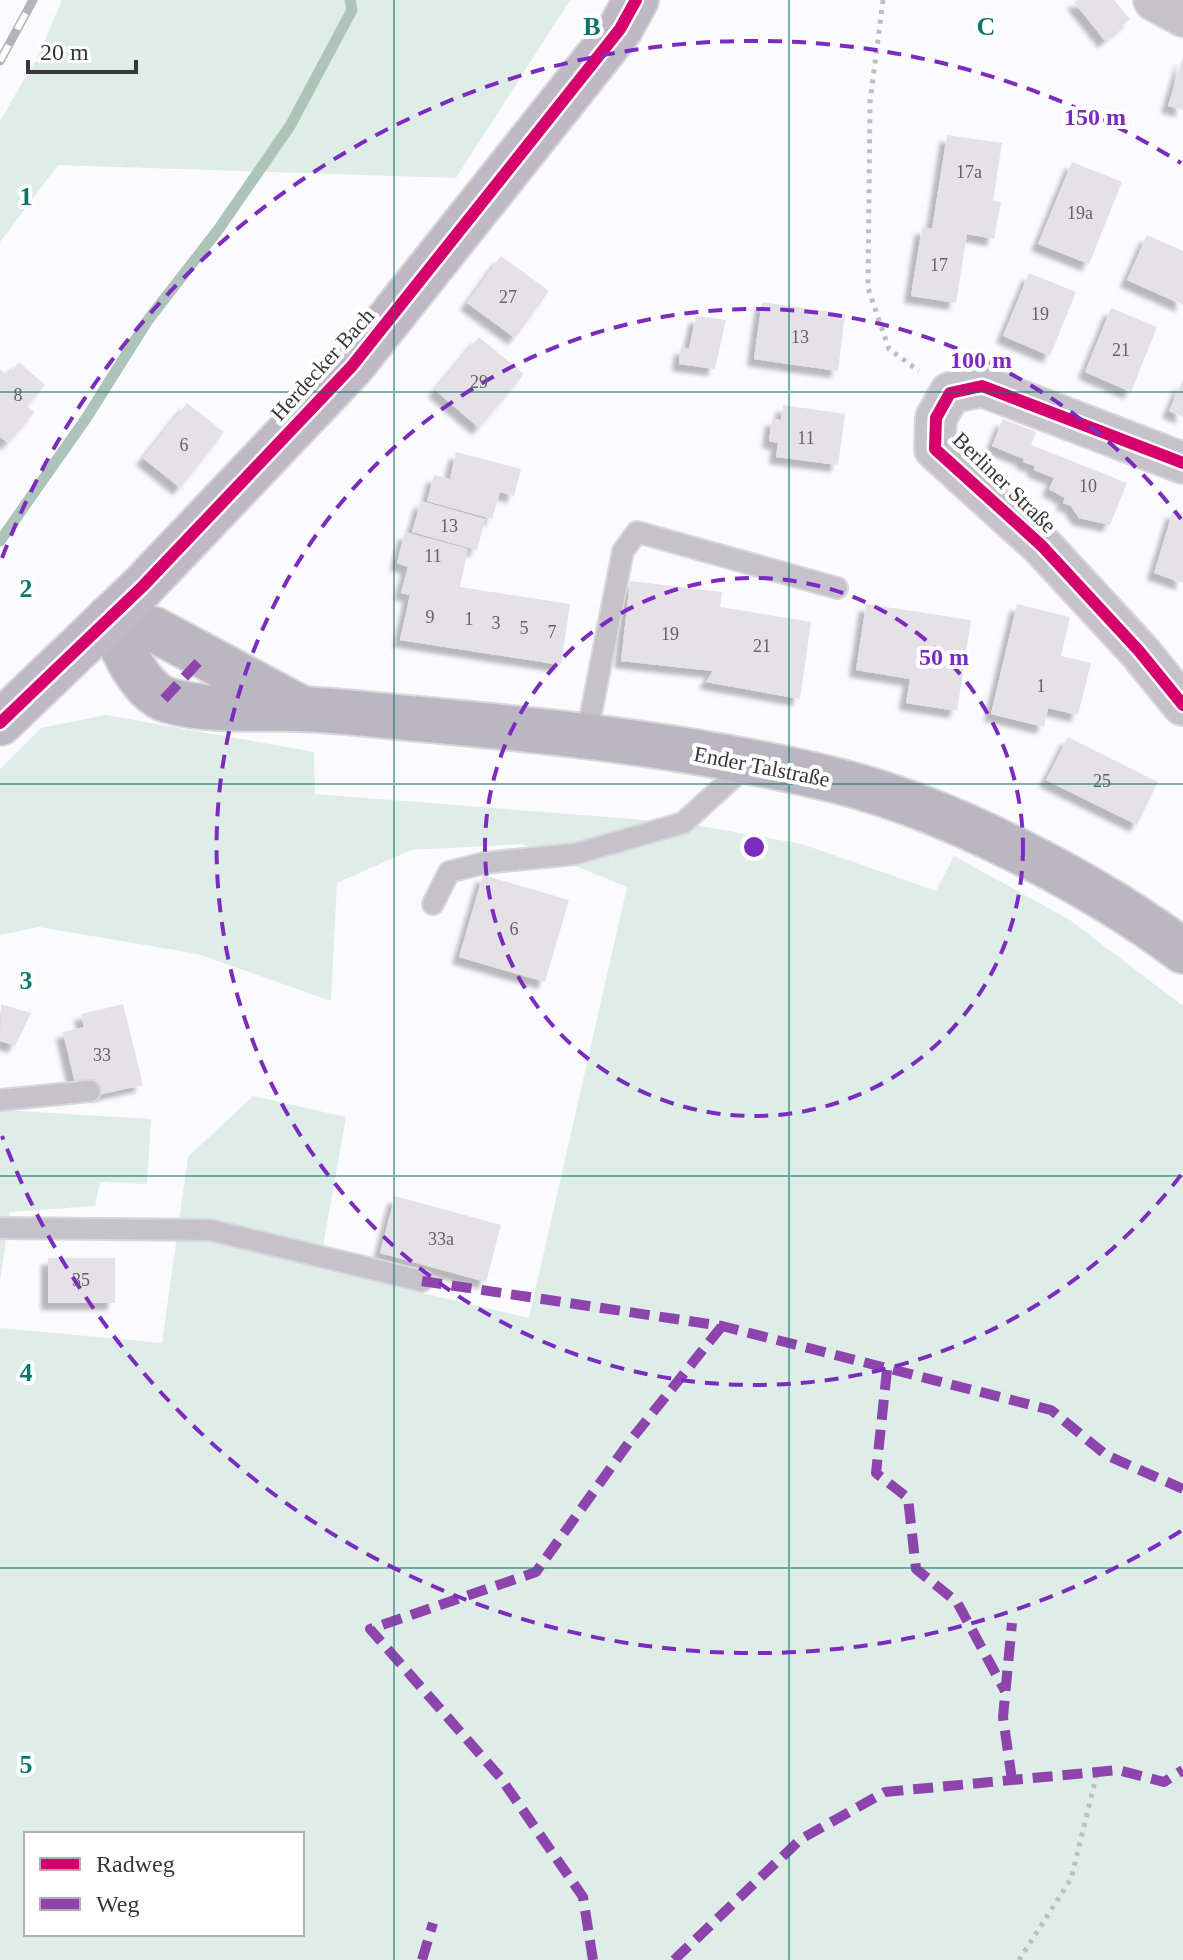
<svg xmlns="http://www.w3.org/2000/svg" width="1183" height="1960" viewBox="0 0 1183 1960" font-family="'Times New Roman',serif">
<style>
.green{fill:#deede7;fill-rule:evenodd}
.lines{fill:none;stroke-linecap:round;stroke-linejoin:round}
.stream{stroke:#aec4ba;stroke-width:11}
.building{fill:#e4e2e6;filter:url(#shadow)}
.service-casing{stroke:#d8d8d9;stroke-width:24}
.minor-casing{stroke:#d8d8d9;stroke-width:44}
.secondary-casing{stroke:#d8d8d9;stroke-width:48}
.primary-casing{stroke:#d8d8d9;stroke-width:48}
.path{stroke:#c0bec4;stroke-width:5;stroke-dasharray:4 6;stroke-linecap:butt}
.service{stroke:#c5c2cc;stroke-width:20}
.minor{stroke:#c5c2cc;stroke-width:40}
.secondary{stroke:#bbb7c2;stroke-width:44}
.primary{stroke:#bfb9c6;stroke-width:44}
.rail-casing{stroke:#b5b3b8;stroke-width:9}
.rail{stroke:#fff;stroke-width:6;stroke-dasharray:18;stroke-linecap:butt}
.quiet{stroke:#8e44ad;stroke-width:10;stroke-dasharray:20 10;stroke-linecap:butt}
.cycleway-casing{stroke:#fff;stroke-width:17}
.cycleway{stroke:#d6006c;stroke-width:12}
.grid{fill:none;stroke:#0f766e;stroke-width:2;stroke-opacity:0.55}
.ring{fill:none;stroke:#7b2cbf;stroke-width:4;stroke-dasharray:14 10}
.labels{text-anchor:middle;stroke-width:8;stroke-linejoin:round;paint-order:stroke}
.number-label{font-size:18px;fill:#646266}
.street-label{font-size:22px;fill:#38363b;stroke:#fff}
.grid-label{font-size:26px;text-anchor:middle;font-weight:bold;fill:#0f766e;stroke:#fff;stroke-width:8;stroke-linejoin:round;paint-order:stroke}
.centre{fill:#7b2cbf;stroke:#fff;stroke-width:4}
.ring-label{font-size:24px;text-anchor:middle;font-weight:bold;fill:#7b2cbf;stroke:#fff;stroke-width:8;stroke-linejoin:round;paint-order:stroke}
</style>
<defs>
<filter id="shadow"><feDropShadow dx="-7" dy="7" stdDeviation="2" flood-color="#0004"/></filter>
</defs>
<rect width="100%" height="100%" fill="#fbfafd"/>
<g class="green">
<polygon points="62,0 570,0 456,178 58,165 0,242 0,121 37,58"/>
<path d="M106,715L314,752L315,794L683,823L802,844L936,891L954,856L1070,920L1183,1006V1960H0V1328L162,1343L188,1157L253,1096L346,1117L319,1269L529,1318L627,887L522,844L411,850L337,883L331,1001L198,954L39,927L0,935V769L41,728ZM26,1834H302V1934H26Z"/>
<polygon points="0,1110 151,1119 147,1184 100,1182 95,1206 10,1212 0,1281"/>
</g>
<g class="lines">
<polyline class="stream" points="0,541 87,417 148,320 218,230 290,126 352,10 350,0"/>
</g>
<g class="building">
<polygon points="1077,0 1114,0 1130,19 1105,41 1074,2"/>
<polygon points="1183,56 1183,110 1168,106"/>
<polygon points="947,135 1002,143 993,201 1001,202 994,239 967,234 956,303 911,296 922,227 932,229"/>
<polygon points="1072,162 1122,182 1089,264 1038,244"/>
<polygon points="1147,235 1183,251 1183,305 1127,280"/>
<polygon points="501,256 549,291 515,338 467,303"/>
<polygon points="1029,273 1076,292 1050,356 1003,336"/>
<polygon points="762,302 845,314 838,371 754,359"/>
<polygon points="1111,308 1157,327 1131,392 1085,372"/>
<polygon points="696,316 726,320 715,369 679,364 681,347 689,349"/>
<polygon points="479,337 524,374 479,428 435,390"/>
<polygon points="19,362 45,385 27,406 35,412 8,443 0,437 0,369 8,376"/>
<polygon points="1183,379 1183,417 1169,411"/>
<polygon points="187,403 224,432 180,488 143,458"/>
<polygon points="783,405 845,414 838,465 776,457 778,443 769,441 772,419 781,420"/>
<polygon points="1003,419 1036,432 1031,445 1127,483 1110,525 1079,518 1071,506 1063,503 1065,498 1049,489 1054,478 1034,470 1035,466 1023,462 1024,459 992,446"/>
<polygon points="456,452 521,469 514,496 500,492 492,519 427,501 434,475 466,483 450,478"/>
<polygon points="421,501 485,519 477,550 412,532"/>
<polygon points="1173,511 1183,514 1183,583 1154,573"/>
<polygon points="405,532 468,549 460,587 570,604 561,665 400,640 410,595 401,593 408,567 397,563"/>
<polygon points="630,581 722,592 720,607 811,622 800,699 706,682 713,671 621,661"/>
<polygon points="866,604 971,620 957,711 906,703 910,679 856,670"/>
<polygon points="1017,604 1070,617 1061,656 1091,663 1078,715 1048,708 1044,727 991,714"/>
<polygon points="1068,737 1158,782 1137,825 1046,780"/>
<polygon points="483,875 569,900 545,982 459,957"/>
<polygon points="1,1004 31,1013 15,1046 0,1041"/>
<polygon points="123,1004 143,1085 98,1095 94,1079 75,1083 63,1032 84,1027 81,1014"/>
<polygon points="395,1196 501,1225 486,1282 380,1253"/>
<rect x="48" y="1258" width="67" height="45"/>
</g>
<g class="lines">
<g class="service-casing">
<g id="service">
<polyline points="586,739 623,551 637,532 837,588"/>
<polyline points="433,904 449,872 484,863 575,854 683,823 749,763"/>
<polyline points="0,1100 90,1091"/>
<polyline points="0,1228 210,1230 422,1281"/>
</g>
</g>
<g class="minor-casing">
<g id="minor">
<polyline points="1154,0 1183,16"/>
<polyline points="1183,463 982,386 950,393 936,418 935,449 1042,546 1139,651 1183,705"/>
</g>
</g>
<g class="secondary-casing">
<g id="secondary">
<path d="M109,618C120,643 139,691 167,700C209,712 256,708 299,709C335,710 372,715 408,718C551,731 698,746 838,781C947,808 1093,883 1183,951"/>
<polyline points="109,618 153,629 297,706"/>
</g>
</g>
<g class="primary-casing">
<polyline id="primary" points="0,723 143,586 352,366 620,29 636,0"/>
</g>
<g class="path">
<polyline points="883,0 870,102 868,288 889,349 919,371"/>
<polyline points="1019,1960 1071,1879 1097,1773"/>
</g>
<use href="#service" class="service"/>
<use href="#minor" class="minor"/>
<use href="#secondary" class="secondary"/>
<use href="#primary" class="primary"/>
<g class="rail-casing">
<polyline id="rail" points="0,61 33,0"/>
</g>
<use href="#rail" class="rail"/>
<g class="quiet">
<polyline points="164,699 204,656"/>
<polyline points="422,1281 722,1326 1051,1410 1106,1455 1183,1489"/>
<polyline points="887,1370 876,1473 908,1498 916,1569 957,1602 1005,1691"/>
<polyline points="1012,1780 1003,1717 1012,1623"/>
<polyline points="422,1960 433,1923"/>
<polyline points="593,1960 583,1897 500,1777 370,1629 536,1572 630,1441 722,1326"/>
<polyline points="674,1960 801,1839 885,1792 1118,1770 1164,1782 1183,1770"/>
</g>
<g class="cycleway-casing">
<g id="cycleway">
<polyline points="1183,463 982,386 950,393 936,418 935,449 1042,546 1139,651 1183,705"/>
<polyline points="0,723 143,586 352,366 620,29 636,0"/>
</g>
</g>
<use href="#cycleway" class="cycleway"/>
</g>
<path class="grid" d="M394,0V1960M789,0V1960M0,392H1183M0,784H1183M0,1176H1183M0,1568H1183"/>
<g class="ring">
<circle cx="754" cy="847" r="269"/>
<path d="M1181 1175A538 538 0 1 1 1181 519"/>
<path d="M1181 1531A806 806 0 0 1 2 1136M2 558A806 806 0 0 1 1181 163"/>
</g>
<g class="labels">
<g class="number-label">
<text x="969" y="178">17a</text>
<text x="1080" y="219">19a</text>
<text x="939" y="271">17</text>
<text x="508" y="303">27</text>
<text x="1040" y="320">19</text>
<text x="800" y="343">13</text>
<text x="1121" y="356">21</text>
<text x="479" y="388">29</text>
<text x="18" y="401">8</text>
<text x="806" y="444">11</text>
<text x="184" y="451">6</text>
<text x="1088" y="492">10</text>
<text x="449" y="532">13</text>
<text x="433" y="562">11</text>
<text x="430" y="623">9</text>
<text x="469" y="625">1</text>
<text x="496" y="629">3</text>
<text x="524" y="634">5</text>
<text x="552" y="638">7</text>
<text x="670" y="640">19</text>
<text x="762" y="652">21</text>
<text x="1041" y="692">1</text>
<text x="1102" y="787">25</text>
<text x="514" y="935">6</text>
<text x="102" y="1061">33</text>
<text x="441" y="1245">33a</text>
<text x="81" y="1286">35</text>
</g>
<g class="street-label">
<text transform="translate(322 364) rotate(-48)" y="8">Herdecker Bach</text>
<text transform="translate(1005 482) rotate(44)" y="8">Berliner Straße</text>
<text transform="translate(762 766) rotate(11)" y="8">Ender Talstraße</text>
</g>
</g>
<g class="grid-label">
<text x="592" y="35">B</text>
<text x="986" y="35">C</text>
<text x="26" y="205">1</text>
<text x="26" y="597">2</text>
<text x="26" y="989">3</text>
<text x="26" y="1381">4</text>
<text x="26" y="1773">5</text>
</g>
<circle cx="754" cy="847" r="12" class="centre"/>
<g class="ring-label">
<text x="1095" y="125">150 m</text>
<text x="981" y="368">100 m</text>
<text x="944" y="665">50 m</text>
</g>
<rect x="24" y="1832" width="280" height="104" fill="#ffffff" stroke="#afafb1" stroke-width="2"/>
<rect x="40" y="1858" width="40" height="12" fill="#d6006c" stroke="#afafb1" stroke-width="2"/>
<text x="96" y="1872" font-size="24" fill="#38363b">Radweg</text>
<rect x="40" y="1898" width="40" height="12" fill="#8e44ad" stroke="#afafb1" stroke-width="2"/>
<text x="96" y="1912" font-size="24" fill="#38363b">Weg</text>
<path d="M28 60v12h108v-12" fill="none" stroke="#38363b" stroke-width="4"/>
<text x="40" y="60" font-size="24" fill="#38363b" stroke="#ffffff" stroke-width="6" paint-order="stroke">20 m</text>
</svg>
